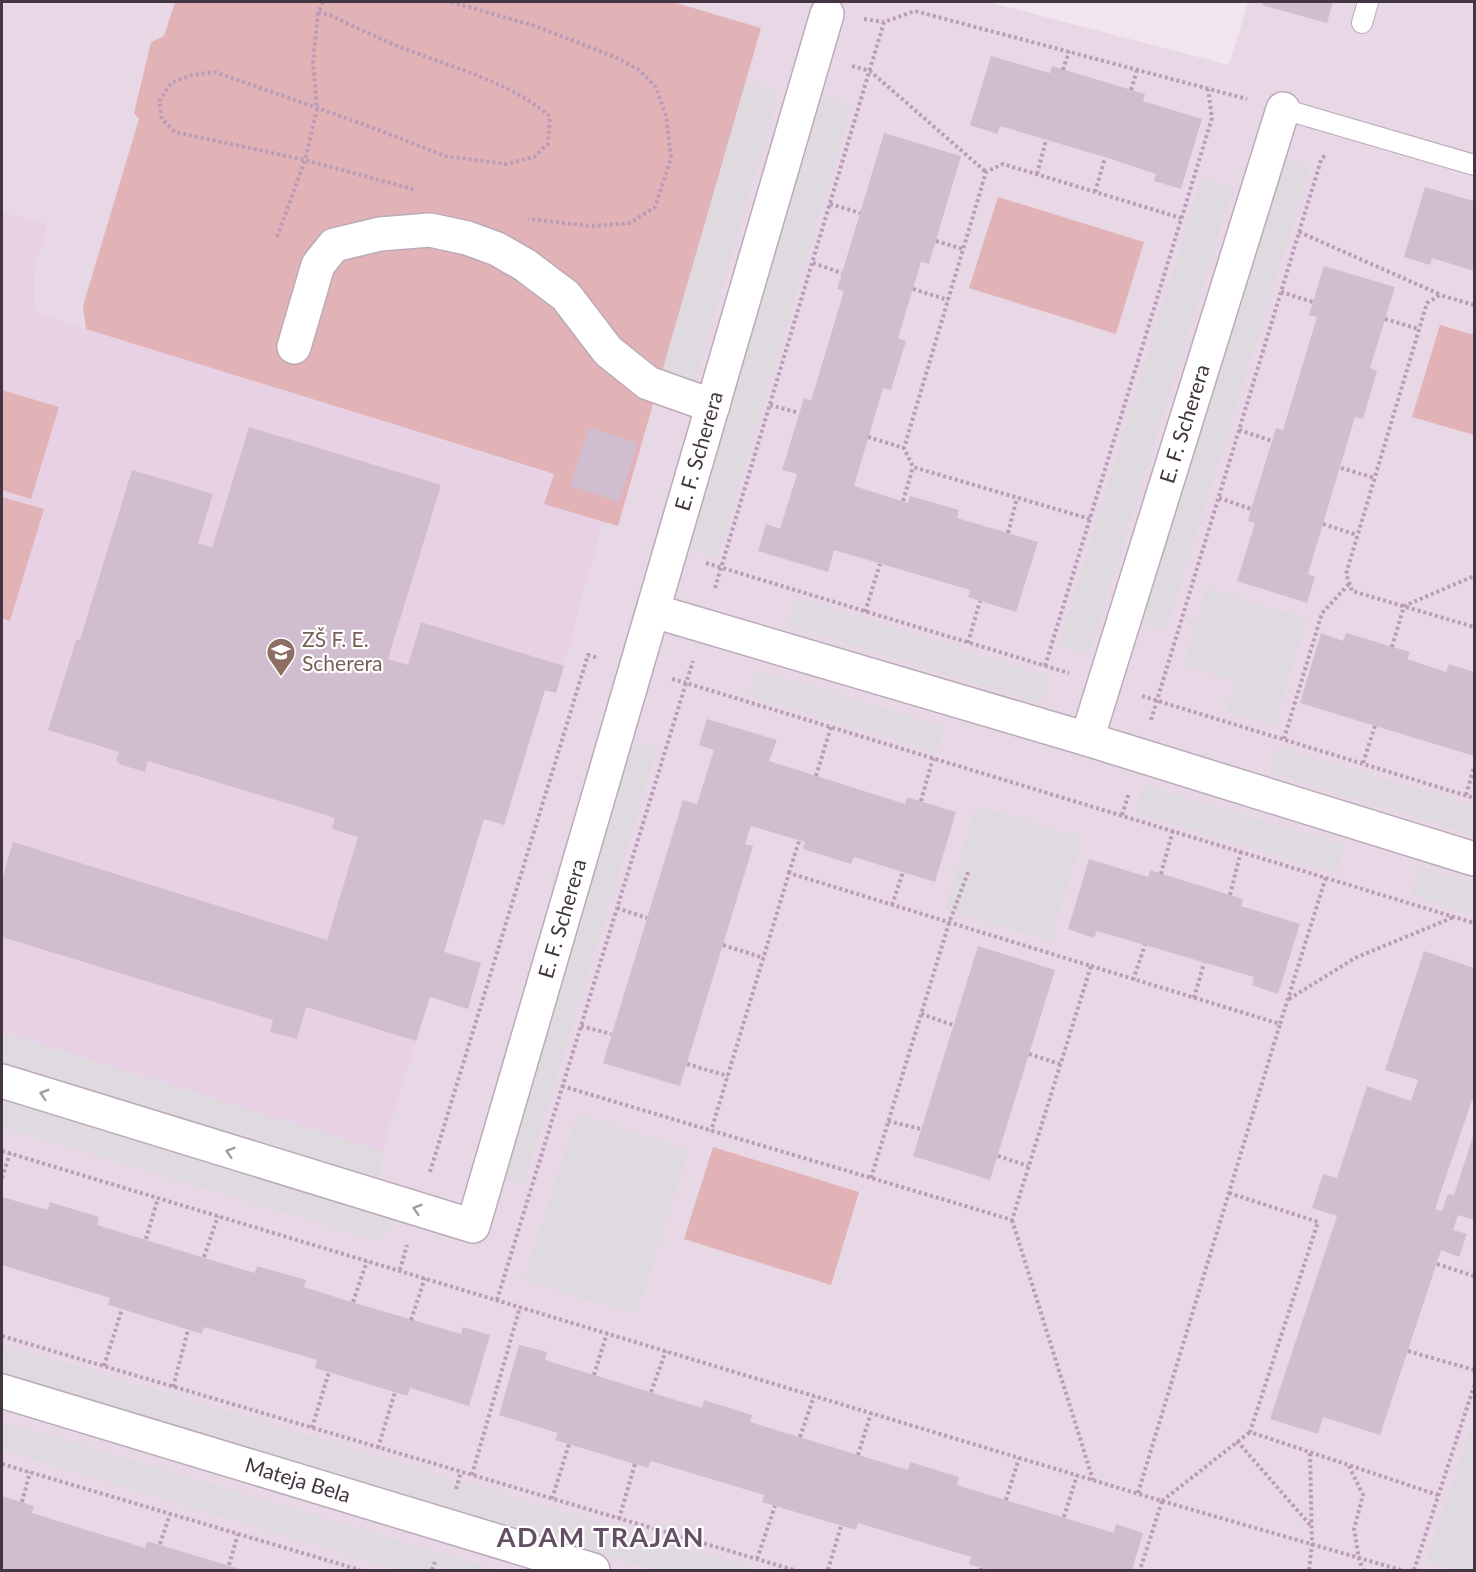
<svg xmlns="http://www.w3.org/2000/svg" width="1476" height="1572" viewBox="0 0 1476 1572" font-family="Lato,sans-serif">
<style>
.residential{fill:#e8d8e6}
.education{fill:#e9d1e5}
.park{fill:#e1b3b7}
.parking{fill:#dfdadf}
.building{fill:#d1bdd0}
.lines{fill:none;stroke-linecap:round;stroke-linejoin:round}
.lane-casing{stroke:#bbaab9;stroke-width:22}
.street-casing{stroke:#bbaab9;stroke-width:36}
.path{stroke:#bb9cb8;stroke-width:4;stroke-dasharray:3 3;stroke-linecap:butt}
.lane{stroke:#fff;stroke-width:20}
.street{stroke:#fff;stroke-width:33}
.oneway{stroke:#a19aa0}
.labels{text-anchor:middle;stroke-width:4.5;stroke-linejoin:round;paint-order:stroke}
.street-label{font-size:21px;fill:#433642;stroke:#fff}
.education-label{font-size:21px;fill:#785e54;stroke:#fff;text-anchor:start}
.district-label{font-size:27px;font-weight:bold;letter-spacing:1.5px;fill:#644e63;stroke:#fff}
</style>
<rect width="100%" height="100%" fill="#f1e6ef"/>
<polygon class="residential" points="2,2 988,2 1229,65 1248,2 1474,2 1474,1570 2,1570"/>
<polygon class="education" points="2,212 47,224 34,271 35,313 554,475 544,504 603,521 556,693 545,691 504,825 484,819 444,951 481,963 468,1009 430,997 382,1151 2,1032"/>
<g class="park">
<polygon points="175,2 673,2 761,28 618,526 544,504 554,474 86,329 83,306 139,119 134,113 151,42 164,36"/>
<polygon points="998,197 1144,242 1116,334 969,288"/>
<polygon points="1440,325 1474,335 1474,435 1412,417"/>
<polygon points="2,390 59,407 31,499 2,490"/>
<polygon points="2,497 44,509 10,621 2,618"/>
<polygon points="713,1147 859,1192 831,1285 684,1239"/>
</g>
<g class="parking">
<polygon points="746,83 779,92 693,387 660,378"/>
<polygon points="822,97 852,106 718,558 688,548"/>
<polygon points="1279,159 1310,168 1166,631 1135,621"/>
<polygon points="1202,177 1233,187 1089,655 1059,645"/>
<polygon points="1207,588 1307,619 1274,726 1226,711 1235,681 1183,665"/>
<polygon points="796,597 1050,677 1041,704 788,624"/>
<polygon points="756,669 945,727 937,753 748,695"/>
<polygon points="629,738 657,749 524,1184 497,1176"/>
<polygon points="1278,747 1474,806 1474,835 1270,772"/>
<polygon points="1144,785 1345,845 1336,873 1136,813"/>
<polygon points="976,806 1082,837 1051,941 945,910"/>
<polygon points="1420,866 1474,884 1474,916 1411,895"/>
<polygon points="2,1032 382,1151 380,1183 2,1064"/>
<polygon points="6,1100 401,1217 379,1241 2,1127 2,1104"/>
<polygon points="577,1114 689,1150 636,1315 524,1280"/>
<polygon points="2,1344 756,1570 656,1570 2,1374"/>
<polygon points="1474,1419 1474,1570 1456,1570 1426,1560"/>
<polygon points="2,1421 496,1570 398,1570 2,1450"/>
</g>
<g class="building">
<polygon points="1263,2 1333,2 1327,23 1262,5"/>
<polygon points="991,56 1050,73 1052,66 1145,94 1143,101 1202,119 1181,189 1154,181 1156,174 1111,159 1000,126 997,134 970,125"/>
<polygon points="884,133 961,156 929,264 921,262 898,338 906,341 891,390 883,388 854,486 908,503 910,496 959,510 957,518 1038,542 1016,612 968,597 970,590 834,550 828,572 758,551 766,524 780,529 797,474 782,470 804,398 811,401 844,291 837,289 842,273"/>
<polygon points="1425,187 1474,201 1474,271 1432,258 1430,265 1404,257"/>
<polygon points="1324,266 1395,287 1370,368 1377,371 1363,419 1355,417 1308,574 1315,577 1307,603 1237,581 1255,523 1248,521 1251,509 1276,428 1283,430 1317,317 1309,315"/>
<polygon points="249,427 441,485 388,659 408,665 421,622 564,666 556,693 545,690 504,825 484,819 444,952 481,963 468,1009 430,997 416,1041 306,1007 297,1039 270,1032 273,1020 2,937 2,880 13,842 327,940 358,837 332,829 335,818 148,761 145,772 119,764 119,761 116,761 119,752 48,730 76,640 80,640 132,470 213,494 198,543 212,548"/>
<polygon points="589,428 638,443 619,502 570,486"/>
<polygon points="1321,633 1343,641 1346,633 1410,652 1407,659 1446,672 1449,664 1474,672 1474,756 1300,703"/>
<polygon points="707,719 777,740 769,761 905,804 907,797 956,812 935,882 854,857 851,864 803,849 805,842 751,826 745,844 753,846 680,1086 603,1063 683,800 697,804 714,750 699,745"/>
<polygon points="1089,859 1148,877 1150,870 1230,895 1243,899 1241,906 1300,924 1278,994 1252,985 1254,977 1097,931 1094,938 1068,929"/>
<polygon points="978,946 1055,970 990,1180 913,1156"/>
<polygon points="1424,951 1474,968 1474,1100 1472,1100 1435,1209 1442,1211 1448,1194 1454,1195 1474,1133 1474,1220 1458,1215 1453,1230 1467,1234 1459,1257 1441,1250 1380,1435 1323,1417 1318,1434 1270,1419 1337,1216 1312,1208 1323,1174 1337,1178 1367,1086 1411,1101 1418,1080 1385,1070"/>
<polygon points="2,1197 48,1210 50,1202 99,1217 97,1225 208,1259 255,1273 257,1266 306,1280 304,1287 348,1301 461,1334 463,1327 490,1335 469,1406 410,1388 408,1395 404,1395 315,1368 317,1360 204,1327 202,1334 112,1306 108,1305 110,1298 2,1265"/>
<polygon points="519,1345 547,1352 545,1360 702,1408 704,1400 752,1415 750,1422 908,1470 910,1462 959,1477 957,1485 1114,1533 1116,1524 1143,1533 1132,1570 989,1570 969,1564 971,1557 858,1523 856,1530 762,1502 764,1495 651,1461 648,1468 555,1440 558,1433 499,1415"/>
<polygon points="2,1496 34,1506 32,1513 145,1548 147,1541 243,1570 2,1570"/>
</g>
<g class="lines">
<g class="lane-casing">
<g id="lane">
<polyline points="1362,23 1368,2"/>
<polyline points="1283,109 1474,165"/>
</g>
</g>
<g class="street-casing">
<g id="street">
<polyline points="294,347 318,265 334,245 380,234 430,230 467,238 497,249 525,265 566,296 608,351 648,383 713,406"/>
<polyline points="654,611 1087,739 1474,859"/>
<path id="s1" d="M1087,739L1283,109"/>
<path id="s2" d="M2,1081L473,1226L827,14"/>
<path id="s3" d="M2,1391L593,1570"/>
</g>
</g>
<g class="path">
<path d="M323,2L318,13L327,14C354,26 381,40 408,50C457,69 509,82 550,116L548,144L534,157L506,164L445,156L371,127L215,72L192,75L171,83L159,101L162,119L175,132L305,160L416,190"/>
<polyline points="451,2 535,26 615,57 639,70 656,87 666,116 671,158 655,207 630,223 592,226 528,219"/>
<polyline points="864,19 884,22"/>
<polyline points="852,66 870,71 986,172"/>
<polyline points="1063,70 1069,51"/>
<polyline points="1131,90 1137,70"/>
<polyline points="1037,174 1046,140"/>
<polyline points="1095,192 1105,158"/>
<polyline points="830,204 860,213"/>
<polyline points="1299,232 1439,294"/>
<polyline points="277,237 305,160 317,109 313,62 318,13"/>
<polyline points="936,241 963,249"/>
<polyline points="813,263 842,273"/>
<polyline points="913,289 948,300"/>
<polyline points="1281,292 1313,302"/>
<polyline points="1474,305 1440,295 1427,303 1346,574 1352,591 1474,627"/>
<polyline points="1385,319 1419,329"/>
<polyline points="770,405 799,413"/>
<polyline points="1239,430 1272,441"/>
<polyline points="868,437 904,448"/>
<polyline points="1341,468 1375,478"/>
<polyline points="1219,498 1251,509"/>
<polyline points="903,501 913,467"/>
<polyline points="1090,519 913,467 904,448 986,172 1003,164 1181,218"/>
<polyline points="1323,524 1357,535"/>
<polyline points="1008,533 1017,498"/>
<polyline points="706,563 1069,673"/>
<polyline points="715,588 884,22 915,11 1247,99"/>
<polyline points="865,612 880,564"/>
<polyline points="968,643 980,601"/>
<polyline points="1392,647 1404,606 1474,576"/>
<polyline points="1045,666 1212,118 1208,89"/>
<polyline points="672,679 686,683 693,661"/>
<polyline points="1142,696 1474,798"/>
<polyline points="1151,720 1321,160 1326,154"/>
<polyline points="1284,739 1322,613 1350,583"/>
<polyline points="1363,763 1375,726"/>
<polyline points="816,776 831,727"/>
<polyline points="1466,795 1474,767"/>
<polyline points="921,801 933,758"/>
<polyline points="1122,815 1129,793"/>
<polyline points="789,873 799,841"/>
<polyline points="1161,874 1173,830"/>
<polyline points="1230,895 1241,851"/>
<polyline points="892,905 903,872"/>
<polyline points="617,908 647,918"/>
<polyline points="723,945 764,958"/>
<polyline points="1091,966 1280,1024 1326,877"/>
<polyline points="1133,980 1145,945"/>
<polyline points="1194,998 1204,963"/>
<polyline points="1289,999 1355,958 1454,917"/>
<polyline points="921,1014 953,1025"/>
<polyline points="581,1026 611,1034"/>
<polyline points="1029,1054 1060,1064"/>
<polyline points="687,1064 728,1076"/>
<path d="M562,1086C712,1131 862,1175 1012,1220L1091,966L789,873L711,1131"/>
<polyline points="888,1121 921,1129"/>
<polyline points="2,1151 1162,1501 1140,1570"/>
<polyline points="998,1156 1028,1166"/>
<polyline points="430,1172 588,655 598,658"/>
<polyline points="2,1178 10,1153"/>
<polyline points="871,1178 949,923 969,870"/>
<polyline points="1229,1193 1318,1222 1250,1432 1438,1495"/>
<polyline points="1012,1220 1093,1480"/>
<polyline points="146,1239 158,1198"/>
<polyline points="204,1257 218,1216"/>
<polyline points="1437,1264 1474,1276"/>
<polyline points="400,1270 407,1245"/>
<polyline points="497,1300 686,683 1474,923"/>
<polyline points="353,1302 367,1261"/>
<polyline points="411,1320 425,1278"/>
<polyline points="2,1336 794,1570"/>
<polyline points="1408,1351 1474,1370"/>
<polyline points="104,1366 122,1309"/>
<polyline points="594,1375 607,1333"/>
<polyline points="173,1387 188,1330"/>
<polyline points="651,1392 666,1351"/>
<polyline points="312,1428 329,1372"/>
<polyline points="800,1437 814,1396"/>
<polyline points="1237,1441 1311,1526"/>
<polyline points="378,1448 395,1392"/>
<polyline points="858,1455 871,1413"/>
<polyline points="2,1464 360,1570"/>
<polyline points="1349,1466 1363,1495 1354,1529 1359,1559 1363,1570"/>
<polyline points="472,1475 520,1307"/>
<polyline points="456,1489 461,1472"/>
<polyline points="1138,1493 1280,1024"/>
<polyline points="552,1499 569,1444"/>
<polyline points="1006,1500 1019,1458"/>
<polyline points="1162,1501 1401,1570"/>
<polyline points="1162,1501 1250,1432"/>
<polyline points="22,1502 30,1472"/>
<polyline points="1064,1517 1077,1475"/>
<polyline points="619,1519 635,1464"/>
<polyline points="160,1544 170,1514"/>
<polyline points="757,1559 775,1506"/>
<polyline points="229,1565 238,1534"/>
<polyline points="432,1570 435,1562"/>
<polyline points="828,1570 841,1526"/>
<polyline points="981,1570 981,1568"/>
<polyline points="1309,1570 1312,1545 1310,1452"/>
<polyline points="1414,1570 1474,1386"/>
</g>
<use href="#lane" class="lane"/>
<use href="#street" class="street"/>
</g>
<defs><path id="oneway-chevron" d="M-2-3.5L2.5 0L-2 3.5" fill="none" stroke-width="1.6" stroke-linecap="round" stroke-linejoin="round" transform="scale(1.5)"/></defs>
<g class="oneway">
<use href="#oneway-chevron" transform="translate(44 1094) rotate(-163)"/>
<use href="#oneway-chevron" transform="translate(230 1152) rotate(-163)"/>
<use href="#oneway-chevron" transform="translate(417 1209) rotate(-163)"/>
</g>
<defs>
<g id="school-pin" transform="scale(1.5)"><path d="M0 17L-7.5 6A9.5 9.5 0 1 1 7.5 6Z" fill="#8d6e63" stroke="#fff"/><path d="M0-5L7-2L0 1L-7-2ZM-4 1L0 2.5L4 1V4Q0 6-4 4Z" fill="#fff"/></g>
</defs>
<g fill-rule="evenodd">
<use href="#school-pin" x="281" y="652"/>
</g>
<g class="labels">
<g class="street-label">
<text dy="7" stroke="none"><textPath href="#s1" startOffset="330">E. F. Scherera</textPath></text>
<text dy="7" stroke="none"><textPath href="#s2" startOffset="1300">E. F. Scherera</textPath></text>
<text dy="7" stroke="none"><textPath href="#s2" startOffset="813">E. F. Scherera</textPath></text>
<text dy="7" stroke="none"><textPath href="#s3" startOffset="309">Mateja Bela</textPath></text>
</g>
<g class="education-label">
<text x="302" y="647">ZŠ F. E.<tspan x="302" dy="24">Scherera</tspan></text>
</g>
<g class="district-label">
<text x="601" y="1547">ADAM TRAJAN</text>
</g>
</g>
<rect width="1476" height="1572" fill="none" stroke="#433642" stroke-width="6"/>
</svg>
